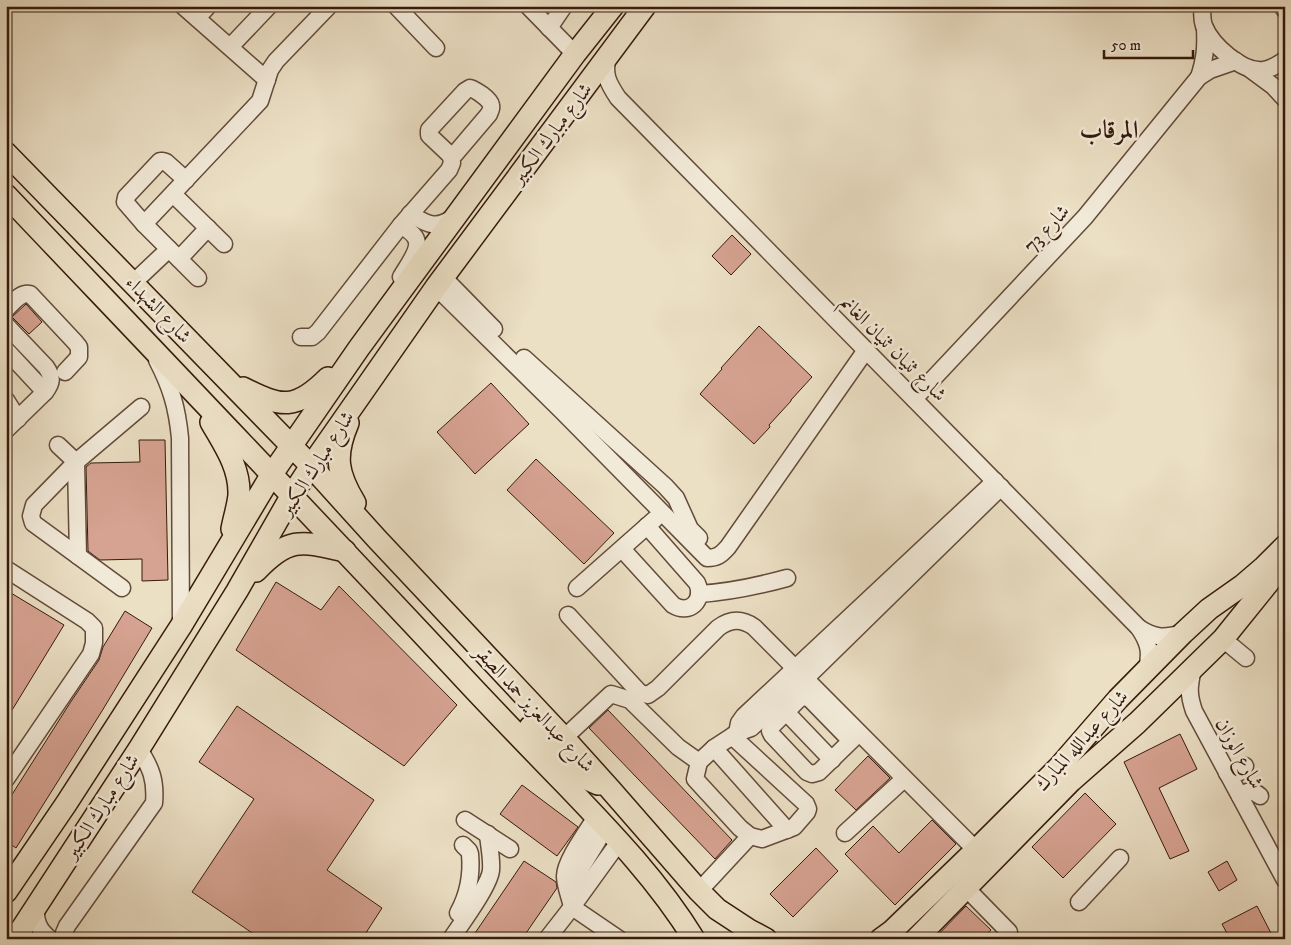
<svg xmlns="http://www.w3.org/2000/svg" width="1291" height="945" viewBox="0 0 1291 945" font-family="'IM FELL DW Pica',Amiri,serif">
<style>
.building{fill:#d6a291;stroke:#361a0c}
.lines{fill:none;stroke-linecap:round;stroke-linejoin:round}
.minor-casing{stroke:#634b3a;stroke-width:19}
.major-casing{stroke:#361a0c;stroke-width:24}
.minor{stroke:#f2ead9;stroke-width:16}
.major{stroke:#ebdfc4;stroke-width:21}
.labels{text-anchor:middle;stroke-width:5;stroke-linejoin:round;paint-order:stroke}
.street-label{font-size:20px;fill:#361a0c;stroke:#f2ead9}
.district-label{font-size:25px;font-weight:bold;fill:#361a0c;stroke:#f2ead9}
</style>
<rect width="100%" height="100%" fill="#ebdfc4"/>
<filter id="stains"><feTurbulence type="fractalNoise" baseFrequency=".004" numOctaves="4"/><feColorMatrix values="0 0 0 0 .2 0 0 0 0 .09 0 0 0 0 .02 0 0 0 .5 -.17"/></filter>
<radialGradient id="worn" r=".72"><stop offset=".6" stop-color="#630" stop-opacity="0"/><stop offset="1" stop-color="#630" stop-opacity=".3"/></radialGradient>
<g class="building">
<polygon points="732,235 751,254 731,275 712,256"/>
<polygon points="26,304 42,322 29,334 12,317"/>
<polygon points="759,326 812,377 791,400 791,401 769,425 770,427 754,444 700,394 722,369 721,368"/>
<polygon points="491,383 529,424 475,474 437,432"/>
<polygon points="139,440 165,440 168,580 142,581 142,559 100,560 88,551 86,467 91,463 140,462"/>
<polygon points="536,459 614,533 584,564 507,490"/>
<polygon points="276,582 321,610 339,586 457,705 404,766 236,650"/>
<polygon points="6,590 64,625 6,720"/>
<polygon points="125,611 152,628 102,711 16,848 6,841 6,804 70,703 99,660 103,647"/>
<polygon points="237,706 374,800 327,870 382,908 362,939 261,939 192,892 254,799 199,762"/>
<polygon points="608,710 732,840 715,859 589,728"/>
<polygon points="1180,734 1197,769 1159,788 1189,851 1170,859 1124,762"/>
<polygon points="868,756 890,778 856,810 835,790"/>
<polygon points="522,785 578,827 557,856 500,814"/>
<polygon points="1085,793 1116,824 1063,878 1032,847"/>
<polygon points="932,820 956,844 895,905 845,854 873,826 899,853"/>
<polygon points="816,848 838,871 793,917 770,894"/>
<polygon points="524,861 556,882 557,888 522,939 471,939"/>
<polygon points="1227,861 1237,880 1219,891 1208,872"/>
<polygon points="966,906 991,930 983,939 934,939"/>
<polygon points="1257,906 1274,939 1230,939 1222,924"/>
</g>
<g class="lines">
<g class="minor-casing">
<g id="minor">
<polyline points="183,6 267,80"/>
<polyline points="396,6 436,48"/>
<polyline points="528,6 575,54"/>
<path d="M1203,6C1202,12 1202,20 1204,26C1212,45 1242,73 1264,70C1271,69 1279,64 1285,60"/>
<polyline points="1282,6 1285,10"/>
<polyline points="197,18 208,6"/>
<polyline points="549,28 564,6"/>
<polyline points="230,47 269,6"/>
<path d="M608,56C603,74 608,83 618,98L1139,628C1149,643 1151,652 1147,669"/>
<polyline points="1250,69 1273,86 1285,99"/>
<path d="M1199,77C1205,59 1206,47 1205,28"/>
<path d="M470,88C476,90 490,99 491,105C492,109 490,111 489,114L455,154L450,155L431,137L429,135V130L465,91Z"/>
<polyline points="186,180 166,162 163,161 160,161 126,197 125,202 144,224 198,278"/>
<polyline points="173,194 224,244"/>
<path d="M410,214C428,225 437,230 455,216"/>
<polyline points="144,224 260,101 270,70 276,61 329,6"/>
<path d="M401,225C406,229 414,233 416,239C421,249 406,268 401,277"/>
<polyline points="179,259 208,228"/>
<polyline points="443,277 494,329"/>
<polyline points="133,283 169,249"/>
<path d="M436,287L562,411L707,558C717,558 721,555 728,547L866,350"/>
<path d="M6,309C13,303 20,292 30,294L75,342L79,347V357L65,372"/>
<path d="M6,325L46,367C53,377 52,383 45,392L6,430"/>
<polyline points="301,337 312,337 318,332 401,225 449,170 452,163 451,156"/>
<polyline points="6,350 45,392"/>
<polyline points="524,358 665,486 676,498 690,529 699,538"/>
<path d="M157,360C171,387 177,407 180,438L181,626"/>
<polyline points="914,399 1085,217 1199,77 1210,70 1236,61"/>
<polyline points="6,400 18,419"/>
<polyline points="58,445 76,462 78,556"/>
<polyline points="995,481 744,716 739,723 737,733 751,728 805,679 1001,487"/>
<path d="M622,549L673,605C689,615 705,601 697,583L647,526"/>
<polyline points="6,569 87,621 94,628 94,643 91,654 6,779"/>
<polyline points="122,588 33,523 31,516 34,505 76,462 141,407"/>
<polyline points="577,588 655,519"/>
<path d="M699,594C729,592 758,586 787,578"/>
<path d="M568,615L640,693L648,695L658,688L718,628C730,619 741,618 754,627L976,850"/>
<path d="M1139,628C1156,639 1165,638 1183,633"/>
<polyline points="1223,639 1246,658"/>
<path d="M1193,668C1189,687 1188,693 1194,711L1285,880"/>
<polyline points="786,712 832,760"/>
<polyline points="732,736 806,804 808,809 807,812 794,827 762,839 750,836 740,828 695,779 699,762 714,748 737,733"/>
<polyline points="564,738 611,694 630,700 678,747 699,762"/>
<polyline points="851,741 810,699 805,697 800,698 771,727 770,731 772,735 807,772 812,774 819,772 859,733"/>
<polyline points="714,748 787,830"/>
<path d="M1227,773C1235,775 1241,773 1245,766"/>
<path d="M1240,796C1247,790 1253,790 1260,796"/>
<path d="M596,817C588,830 565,861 565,876C565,886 570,897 572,907L619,939"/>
<polyline points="465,820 510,849"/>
<polyline points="845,833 904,779"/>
<polyline points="966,888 1009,932"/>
<polyline points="568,889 606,827"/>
<polyline points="699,891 750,836"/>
<polyline points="1079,902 1120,858"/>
<path d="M36,907C35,922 39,930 50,939"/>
<path d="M458,913C468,895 472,875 470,854L469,851L463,845"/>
<path d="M64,939V933L67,926L154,803C156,780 151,768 139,749"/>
<path d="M451,939C461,924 490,885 491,870C492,859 489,846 488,834"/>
<polyline points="547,939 572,907 619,842"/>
</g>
</g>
<g class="major-casing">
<g id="major">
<polyline points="6,153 311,466 377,539 564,738 610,789 699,891 717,909 749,930 766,939"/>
<path d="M6,195C162,359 318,522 472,687C503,720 535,753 567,786C613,834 659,882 694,939"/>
<path d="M243,388C282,408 296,410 328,378"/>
<path d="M211,422C224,445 240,467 239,495C238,506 234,518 232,529"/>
<path d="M348,423C334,456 337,473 355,503"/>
<path d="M256,571C289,536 302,541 345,551"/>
<path d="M530,727C550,748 570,773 598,784"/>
<polyline points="6,892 66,804 181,626 272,474 359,348 575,54 613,6"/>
<polyline points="15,939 139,749 193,662 237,591 292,495 311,466 436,287 645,6"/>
<polyline points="881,939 892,931 976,850 1059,767 1118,699 1183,633 1209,609 1243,585 1264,567 1285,546"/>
<polyline points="916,939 1071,781 1137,723 1223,639 1273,577 1285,565"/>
</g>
</g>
<use href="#minor" class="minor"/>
<use href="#major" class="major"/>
</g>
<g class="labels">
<g class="street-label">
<text transform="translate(551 133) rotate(-53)" y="7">شارع مبارك الكبير</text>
<text transform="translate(1046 228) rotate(-47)" y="7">شارع 73</text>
<text transform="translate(159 309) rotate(46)" y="7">شارع الشهداء</text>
<text transform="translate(894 348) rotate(45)" y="7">شارع ثنيان ثنيان الغانم</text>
<text transform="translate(316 463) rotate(-57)" y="7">شارع مبارك الكبير</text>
<text transform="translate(535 708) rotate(47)" y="7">شارع عبدالعزيز حمد الصقر</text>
<text transform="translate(1081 740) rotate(-48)" y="7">شارع عبدالله المبارك</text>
<text transform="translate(1240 753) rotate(61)" y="7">شارع الوزان</text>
<text transform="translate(101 806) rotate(-57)" y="7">شارع مبارك الكبير</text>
</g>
<g class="district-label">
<text x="1109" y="138">المرقاب</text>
</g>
</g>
<rect width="1291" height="945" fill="none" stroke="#ebdfc4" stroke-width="25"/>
<rect x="8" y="8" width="1276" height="930" fill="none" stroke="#361a0c" stroke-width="2.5"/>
<rect x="12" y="12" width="1266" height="920" fill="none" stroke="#361a0c"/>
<path d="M1104 50v8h89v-8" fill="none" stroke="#361a0c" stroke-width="2.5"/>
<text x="1111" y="50" font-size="15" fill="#361a0c" stroke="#f2ead9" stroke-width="4" paint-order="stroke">50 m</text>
<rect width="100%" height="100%" filter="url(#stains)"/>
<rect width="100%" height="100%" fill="url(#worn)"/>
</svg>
